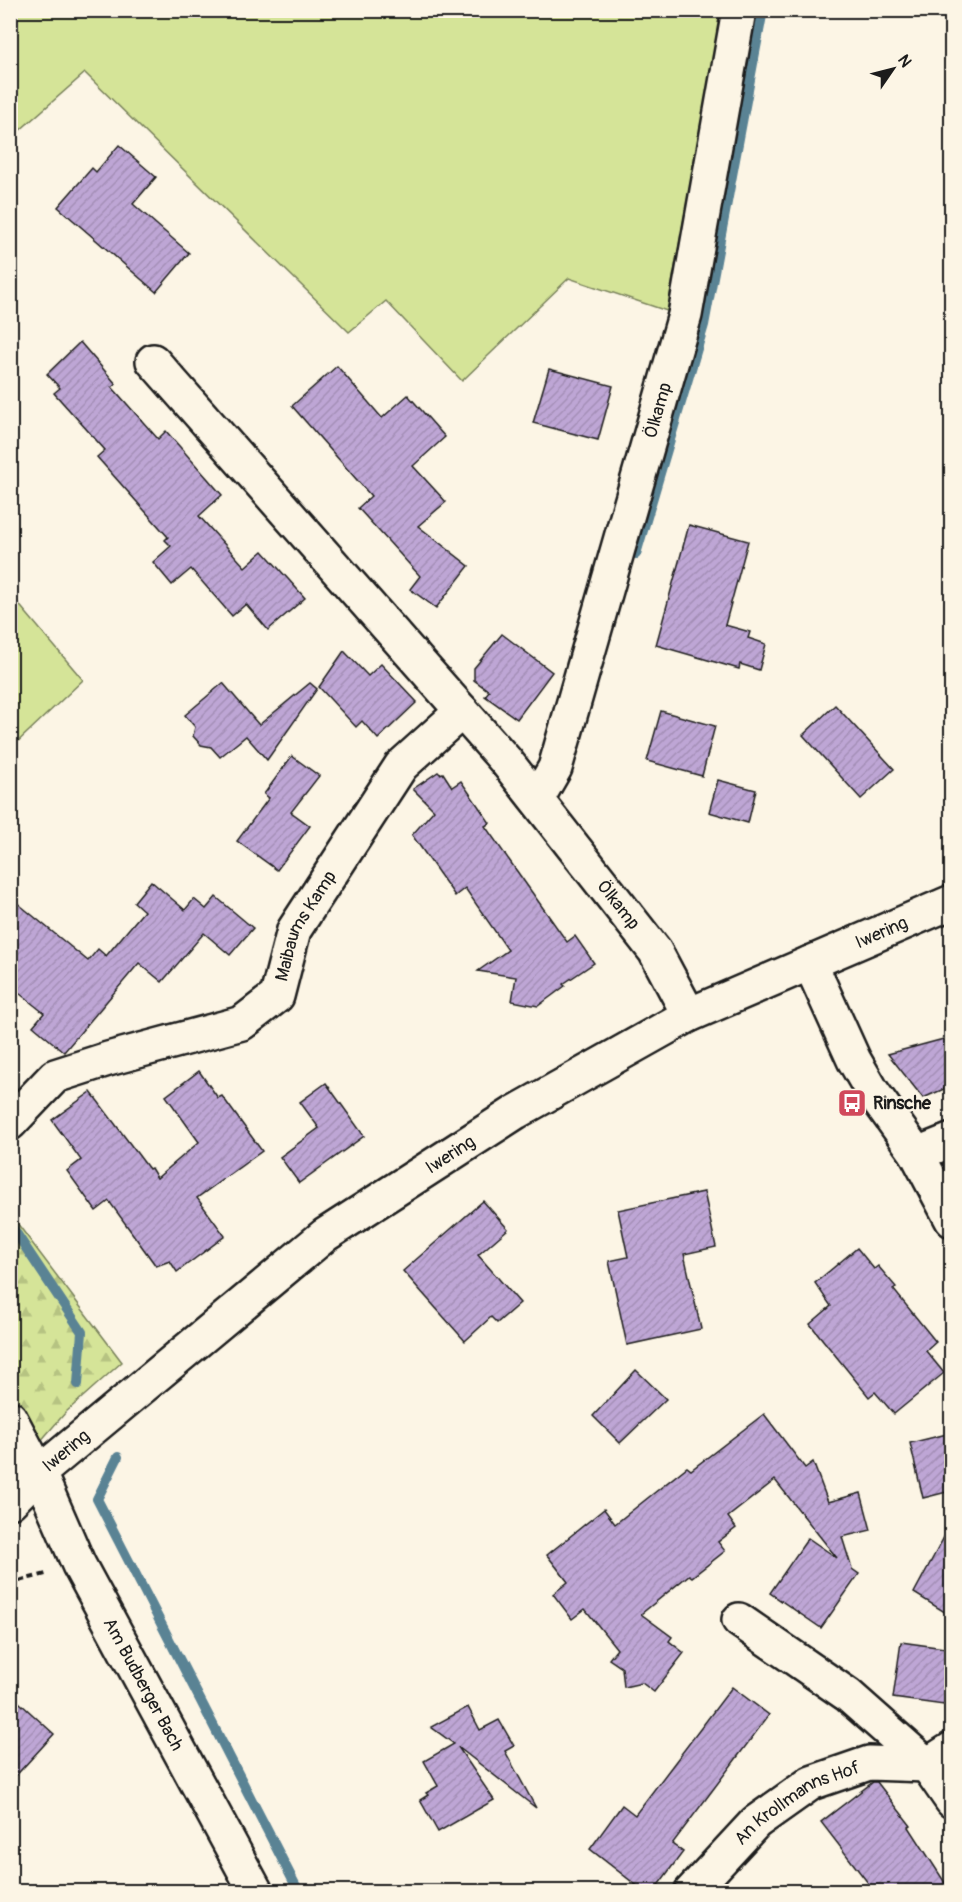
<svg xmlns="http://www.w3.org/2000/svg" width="962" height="1902" viewBox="0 0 962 1902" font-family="Pangolin,sans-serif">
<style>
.grass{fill:#d5e498;stroke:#78805a;stroke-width:1.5}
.forest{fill:url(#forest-firs);stroke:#78805a;stroke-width:1.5}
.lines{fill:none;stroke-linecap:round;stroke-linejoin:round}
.stream{stroke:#5a8394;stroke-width:10}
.building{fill:url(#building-hatch);stroke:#1c1c1c;stroke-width:1.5}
.minor-casing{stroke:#1c1c1c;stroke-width:38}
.tertiary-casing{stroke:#1c1c1c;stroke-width:38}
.path{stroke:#1c1c1c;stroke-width:4;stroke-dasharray:6 4.5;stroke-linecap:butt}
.minor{stroke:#fcf5e5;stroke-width:33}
.tertiary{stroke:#fcf5e5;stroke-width:33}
.labels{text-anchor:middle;stroke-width:5;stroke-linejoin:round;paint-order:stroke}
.street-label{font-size:18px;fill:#1c1c1c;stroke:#fcf5e5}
.poi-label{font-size:18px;font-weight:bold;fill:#1c1c1c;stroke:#fcf5e5;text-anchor:start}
</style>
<defs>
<pattern id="forest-firs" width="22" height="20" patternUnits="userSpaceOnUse" patternTransform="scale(1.5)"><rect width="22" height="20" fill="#d5e498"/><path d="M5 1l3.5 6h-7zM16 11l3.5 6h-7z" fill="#b6c382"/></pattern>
<pattern id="building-hatch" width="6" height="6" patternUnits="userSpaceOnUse" patternTransform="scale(1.5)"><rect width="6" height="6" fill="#bea6d5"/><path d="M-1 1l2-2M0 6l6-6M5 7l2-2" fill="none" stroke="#a38eb6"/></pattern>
</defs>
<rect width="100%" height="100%" fill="#fcf5e5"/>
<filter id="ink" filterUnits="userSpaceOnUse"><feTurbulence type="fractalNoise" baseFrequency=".0167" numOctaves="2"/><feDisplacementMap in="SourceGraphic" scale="12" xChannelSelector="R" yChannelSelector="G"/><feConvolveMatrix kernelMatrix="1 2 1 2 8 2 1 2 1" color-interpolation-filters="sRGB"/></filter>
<g filter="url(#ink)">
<g class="grass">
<polygon points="11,10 722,11 667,311 569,278 462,381 386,301 349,332 85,73 11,138"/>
<polygon points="11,595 83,680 11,748 10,748"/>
</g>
<polygon class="forest" points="11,1215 122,1362 66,1412 11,1475"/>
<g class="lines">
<g class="stream">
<polyline points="636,554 704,325 763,10"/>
<polyline points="10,1224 82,1332 78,1384"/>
<polyline points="118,1457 97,1499 299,1892"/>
</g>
</g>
<g class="building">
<polygon points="119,145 156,177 133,204 189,253 156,292 58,207 92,168 96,172"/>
<polygon points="80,342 116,384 112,387 158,439 166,431 222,495 199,516 245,567 263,551 305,598 268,630 246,604 232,616 191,569 172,585 153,562 171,546 165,540 168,537 97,457 105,450 54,393 60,388 47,374"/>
<polygon points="337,366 382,418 408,395 445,437 413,466 446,502 418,526 469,566 436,608 410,589 420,576 358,508 371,496 292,406"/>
<polygon points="549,369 613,386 598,440 533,423"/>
<polygon points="689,525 748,541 725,625 750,632 748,638 766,644 759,670 740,664 739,669 656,645"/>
<polygon points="502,634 552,672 517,719 485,696 489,691 474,680 474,668"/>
<polygon points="344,651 368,676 381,664 417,702 378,739 362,721 356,727 319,687"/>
<polygon points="223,683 259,725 310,683 317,689 267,760 246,736 220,757 211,747 201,745 193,736 195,727 185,715"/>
<polygon points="835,705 894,769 861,799 803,735"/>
<polygon points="661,711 715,726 702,776 647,761"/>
<polygon points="292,756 319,776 291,812 310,826 277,870 237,841 269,798 264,794"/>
<polygon points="438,772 440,774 443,773 452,787 461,781 490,823 485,826 567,942 575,936 594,963 563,984 565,986 538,1006 512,1001 516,977 478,971 508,950 465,888 455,896 412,835 434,810 413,789"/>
<polygon points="718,780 756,790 748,823 709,812"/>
<polygon points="151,881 185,910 194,899 206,909 216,897 253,928 230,955 204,933 162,982 139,963 64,1052 33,1026 44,1013 10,986 10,897 88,961 98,949 106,956 144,911 134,902"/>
<polygon points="951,1037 951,1086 923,1098 888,1054"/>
<polygon points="199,1071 218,1098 222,1096 262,1151 197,1198 225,1236 177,1272 170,1261 156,1266 109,1201 96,1211 67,1171 81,1160 52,1120 91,1092 149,1169 151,1168 157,1178 199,1142 166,1096"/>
<polygon points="326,1083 364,1136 299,1183 280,1157 319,1128 300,1102"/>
<polygon points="704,1192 716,1247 684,1254 701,1329 627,1345 609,1261 628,1257 618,1210"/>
<polygon points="483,1201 508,1229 478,1255 520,1303 497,1323 491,1317 465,1341 403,1271"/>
<polygon points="857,1248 874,1269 878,1266 896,1287 893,1289 936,1342 926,1351 944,1373 894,1414 875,1392 869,1397 810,1324 831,1306 815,1283"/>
<polygon points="636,1370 666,1399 620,1443 593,1416"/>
<polygon points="764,1414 805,1468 813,1462 828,1502 861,1493 871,1530 842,1537 852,1569 859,1574 821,1628 770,1593 808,1538 837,1558 775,1480 728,1517 736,1528 718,1542 725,1551 692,1577 689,1575 641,1614 672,1637 669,1641 684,1653 654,1692 642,1683 624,1687 622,1668 609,1659 617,1649 585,1609 572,1619 553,1594 568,1582 547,1555 604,1509 615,1524 687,1467 691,1470"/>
<polygon points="951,1433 951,1491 923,1498 910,1443"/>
<polygon points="951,1524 951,1616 914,1593"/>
<polygon points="901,1642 951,1649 951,1706 893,1698"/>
<polygon points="732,1687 769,1715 672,1844 683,1852 653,1892 645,1892 590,1849 622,1805 635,1815"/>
<polygon points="10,1694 54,1734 10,1782"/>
<polygon points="468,1707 480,1730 499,1720 514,1746 505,1751 536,1808 458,1747 494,1800 438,1832 420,1800 428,1795 426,1793 438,1786 424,1761 454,1744 431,1727"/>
<polygon points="873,1782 877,1782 911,1826 909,1827 951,1892 875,1892 821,1822"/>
</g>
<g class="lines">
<g class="minor-casing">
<g id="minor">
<path id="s1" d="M153,361L506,761L655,951L689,1015"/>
<path id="s2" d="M537,799L555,768L685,315L739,10"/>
<polyline points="810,963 854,1060 872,1091 917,1154 952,1220"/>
<path id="s3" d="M10,1123L55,1076L108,1059L242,1023L277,996L294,930L401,766L462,711"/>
<polyline points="917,1154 952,1140"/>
<path id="s4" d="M10,1418L39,1473L79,1565L256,1892"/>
<polyline points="739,1620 848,1695 927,1765"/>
<polyline points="952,1749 927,1765 952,1801"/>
<path id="s5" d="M691,1892L756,1822L811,1783L869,1763L927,1765"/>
</g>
</g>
<g class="tertiary-casing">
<g id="tertiary">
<path id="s6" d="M10,1502L39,1473L325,1235L516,1112L689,1015L952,902"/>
</g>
</g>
<polyline class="path" points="10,1586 22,1580 46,1574"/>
<use href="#minor" class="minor"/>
<use href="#tertiary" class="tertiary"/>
</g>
</g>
<defs>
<g id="bus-square" transform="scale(1.5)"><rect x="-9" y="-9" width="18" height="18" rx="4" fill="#d1495b" stroke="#fcf5e5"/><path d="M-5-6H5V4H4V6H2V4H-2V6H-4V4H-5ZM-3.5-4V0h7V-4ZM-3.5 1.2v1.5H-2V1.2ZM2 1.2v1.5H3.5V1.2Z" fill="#fff"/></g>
</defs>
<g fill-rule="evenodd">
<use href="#bus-square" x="852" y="1103"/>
</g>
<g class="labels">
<g class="street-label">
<text dy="6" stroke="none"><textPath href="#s2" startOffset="408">Ölkamp</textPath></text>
<text dy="6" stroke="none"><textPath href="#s1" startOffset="716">Ölkamp</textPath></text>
<text dy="6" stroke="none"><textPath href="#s3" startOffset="380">Maibaums Kamp</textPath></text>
<text dy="6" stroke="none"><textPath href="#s6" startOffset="1048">Iwering</textPath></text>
<text dy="6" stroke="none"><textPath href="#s6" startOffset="562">Iwering</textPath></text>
<text dy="6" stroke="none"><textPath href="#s6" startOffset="76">Iwering</textPath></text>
<text dy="6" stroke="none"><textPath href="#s4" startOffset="298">Am Budberger Bach</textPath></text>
<text dy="6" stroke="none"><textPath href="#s5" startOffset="141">An Krollmanns Hof</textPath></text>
</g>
<g class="poi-label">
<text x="873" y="1109">Rinsche</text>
</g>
</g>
<rect width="962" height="1902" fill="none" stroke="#fcf5e5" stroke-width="36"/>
<rect x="18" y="18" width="926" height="1866" fill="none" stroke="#1c1c1c" stroke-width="2" filter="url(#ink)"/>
<g transform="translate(893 69) rotate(55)" stroke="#fcf5e5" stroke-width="4.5" paint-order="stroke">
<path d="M0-4.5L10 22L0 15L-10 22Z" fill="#1c1c1c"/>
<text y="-9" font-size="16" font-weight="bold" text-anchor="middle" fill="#1c1c1c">N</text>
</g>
</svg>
